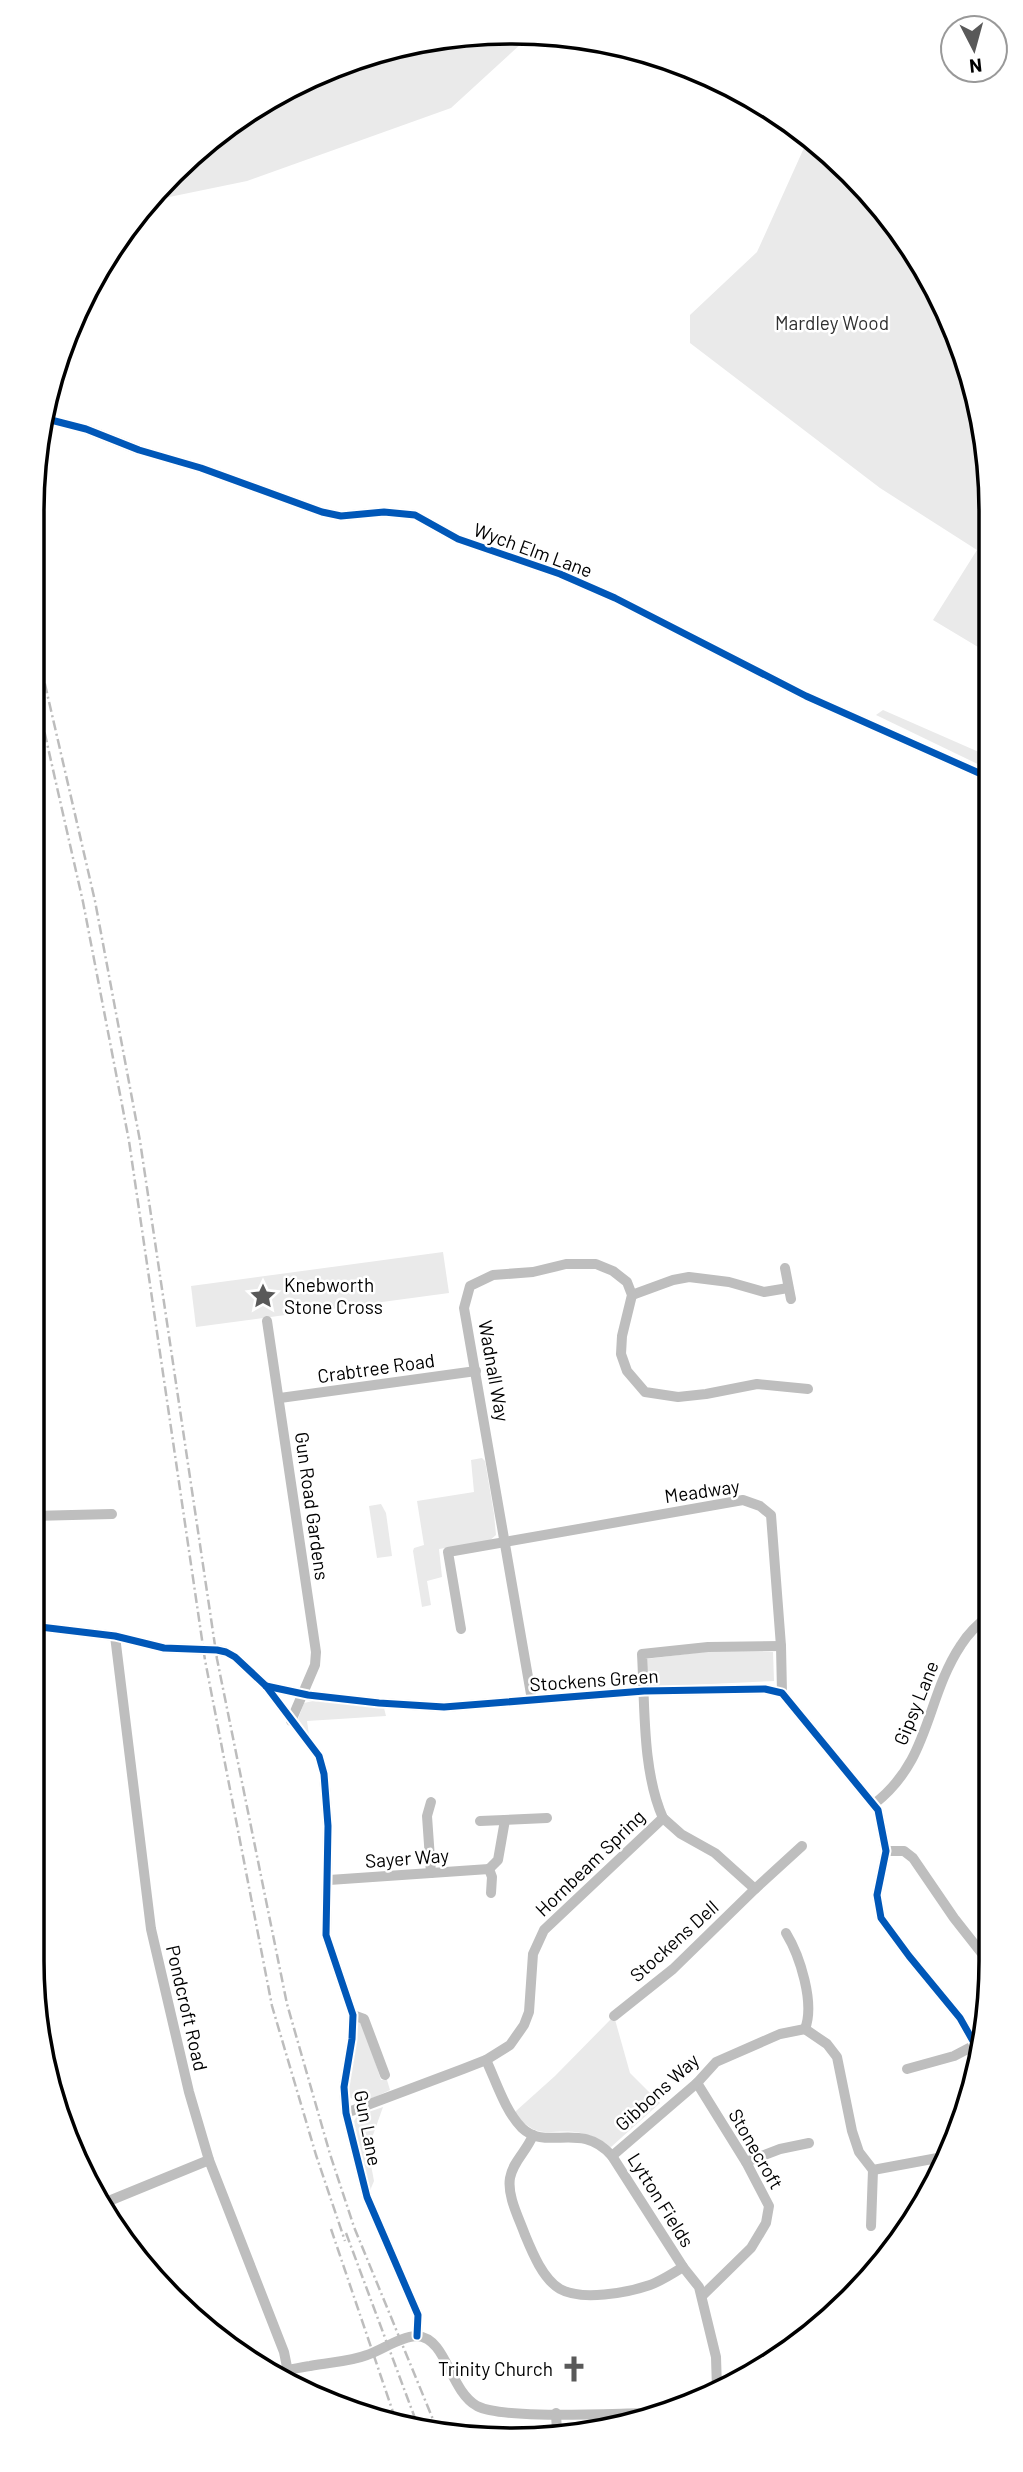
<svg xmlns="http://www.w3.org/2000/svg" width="1023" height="2472" viewBox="0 0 1023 2472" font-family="Barlow,sans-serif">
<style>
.green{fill:#eaeaea}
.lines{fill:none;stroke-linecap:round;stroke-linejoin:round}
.minor{stroke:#bebebe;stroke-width:10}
.rail{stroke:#bdbdbd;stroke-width:2.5;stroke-dasharray:10 3.5 2 3.5;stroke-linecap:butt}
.cycleway-casing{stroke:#fff;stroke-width:11}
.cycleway{stroke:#0057b8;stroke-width:7}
.labels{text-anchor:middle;stroke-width:5;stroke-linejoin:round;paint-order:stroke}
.park-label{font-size:19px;fill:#303030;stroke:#fff}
.street-label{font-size:19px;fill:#000;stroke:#fff}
.poi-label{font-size:19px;fill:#000;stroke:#fff;text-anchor:start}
.rim{fill:none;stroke:#000;stroke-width:3.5}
</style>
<rect width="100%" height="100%" fill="#fff"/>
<g class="green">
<polygon points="480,33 553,35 522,43 451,108 247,181 145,202 219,131 299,81 387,48"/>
<polygon points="808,139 873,195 955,327 987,448 988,653 933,620 977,550 880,488 690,343 690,315 757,252"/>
<polygon points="883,710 988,756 988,769 876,715"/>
<polygon points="443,1252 449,1293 196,1327 191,1286"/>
<polygon points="482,1458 485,1461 494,1514 496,1535 489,1541 439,1549 442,1577 427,1581 431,1605 422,1607 413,1551 414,1548 424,1545 417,1501 474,1492 471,1460"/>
<polygon points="381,1504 386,1513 392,1556 377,1558 369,1506"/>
<polygon points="712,1651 773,1652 774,1681 647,1687 646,1659"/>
<polygon points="313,1701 384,1708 386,1716 307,1721 309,1735 298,1719 304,1703"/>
<path d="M614,2016L630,2073L660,2103L611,2147C602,2141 593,2135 581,2133C549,2127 541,2143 515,2114L516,2111L555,2076Z"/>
<path d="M357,2021L362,2022L381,2080H387L390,2090C376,2096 361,2107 348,2096L347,2087Z"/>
<polygon points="383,2107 368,2149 374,2181 369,2193 354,2121 357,2116"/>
</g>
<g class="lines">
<g class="minor">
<polyline points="47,419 86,429 139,450 201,468 322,512 341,516 384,512 415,515 458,539 560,574 615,598 806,696 988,777"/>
<polyline points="785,1268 791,1299"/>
<polyline points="632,1295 673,1280 689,1277 729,1282 764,1292 788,1288"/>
<polyline points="267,1321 316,1652 315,1665 291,1721"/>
<polyline points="280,1398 476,1371"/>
<polyline points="32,1516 112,1514"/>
<polyline points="32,1626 115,1636 164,1648 217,1650 226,1652 235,1657 266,1686 319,1756 324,1774 328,1826 326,1935 353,2015 352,2039 344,2087 346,2113 367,2197 418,2315 417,2336"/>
<polyline points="461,1629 448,1552 743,1500 760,1506 771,1515 781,1646 782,1693"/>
<polyline points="115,1636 151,1929 189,2092 209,2160 284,2352 288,2372 297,2388"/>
<polyline points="266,1686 308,1695 379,1703 444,1707 644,1691 765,1689 782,1693 878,1810 886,1851 877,1895 881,1918 909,1956 960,2018 977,2048"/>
<polyline points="532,1700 464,1308 470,1286 493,1275 533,1272 566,1264 596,1264 613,1271 627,1282 632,1295 622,1336 621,1354 627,1371 645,1392 678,1397 706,1394 757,1384 808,1389"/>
<path d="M874,1804C931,1760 925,1699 961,1645C969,1632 979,1623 991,1614"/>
<polyline points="663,1818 681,1834 715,1853 755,1889"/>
<polyline points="480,1821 547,1818"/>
<polyline points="886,1851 904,1851 913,1858 954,1918 991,1965"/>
<polyline points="431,1873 427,1816 431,1802"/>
<polyline points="329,1880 489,1869"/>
<polyline points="491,1893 492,1877 489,1869 498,1860 505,1820"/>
<path d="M786,1933C800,1956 815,2003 805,2029"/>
<polyline points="353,2015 364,2019 385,2075"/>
<polyline points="614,2016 673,1969 755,1889 802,1846"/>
<polyline points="805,2029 827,2044 837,2057 852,2131 859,2152 873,2170 943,2157"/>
<path d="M486,2060C496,2081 505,2111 522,2128C547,2152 581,2120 612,2156L683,2267L699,2287L716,2357L717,2389"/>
<polyline points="907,2069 954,2056 975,2045"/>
<polyline points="697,2083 746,2162 769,2206 766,2223 751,2248 702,2296"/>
<path d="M346,2113L463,2069L486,2060L510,2045L524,2025L529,2012L533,1954L544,1930L663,1818C642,1771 645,1705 642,1654L708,1647L781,1646"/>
<path d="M533,2135C527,2151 513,2161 510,2178C507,2196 519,2218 525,2235C532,2252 543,2279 560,2289C581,2301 627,2293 650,2285C661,2281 672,2274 683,2267"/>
<polyline points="612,2156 697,2083 716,2062 780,2034 805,2029"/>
<polyline points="746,2162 780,2149 809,2143"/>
<polyline points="99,2205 209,2160"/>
<polyline points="871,2226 873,2170"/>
<path d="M268,2373C283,2372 295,2368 310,2366C329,2362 349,2362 367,2355C382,2350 401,2336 417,2336C447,2338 449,2390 477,2406C504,2420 616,2413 652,2413"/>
<polyline points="556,2413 557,2433"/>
</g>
<g class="rail">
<polyline points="32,628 95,901 140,1141 217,1659 287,2004 330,2154 354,2227 439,2434"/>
<polyline points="32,677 83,902 129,1141 205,1660 272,2006 316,2155 345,2241"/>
<polyline points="331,2229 397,2424"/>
<polyline points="346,2233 419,2429"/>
</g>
<g class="cycleway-casing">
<g id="cycleway">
<polyline points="47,419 86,429 139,450 201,468 322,512 341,516 384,512 415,515 458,539 560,574 615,598 806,696 988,777"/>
<polyline points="32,1626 115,1636 164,1648 217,1650 226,1652 235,1657 266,1686 319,1756 324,1774 328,1826 326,1935 353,2015 352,2039 344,2087 346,2113 367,2197 418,2315 417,2336"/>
<polyline points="266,1686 308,1695 379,1703 444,1707 644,1691 765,1689 782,1693 878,1810 886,1851 877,1895 881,1918 909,1956 960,2018 977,2048"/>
</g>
</g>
<use href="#cycleway" class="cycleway"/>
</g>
<defs>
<g id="sight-bare" transform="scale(2.1)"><path d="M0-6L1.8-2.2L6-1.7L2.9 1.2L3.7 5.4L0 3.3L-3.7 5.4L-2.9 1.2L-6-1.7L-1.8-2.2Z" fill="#595959" stroke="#fff" stroke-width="2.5" paint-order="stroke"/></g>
<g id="church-bare" transform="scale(2.1)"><path d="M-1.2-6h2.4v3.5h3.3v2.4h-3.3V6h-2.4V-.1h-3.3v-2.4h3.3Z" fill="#595959" stroke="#fff" stroke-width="2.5" paint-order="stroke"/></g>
</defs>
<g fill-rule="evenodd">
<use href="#sight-bare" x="263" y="1296"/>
<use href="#church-bare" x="574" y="2369"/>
</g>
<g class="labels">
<g class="park-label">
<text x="832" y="330">Mardley Wood</text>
</g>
<g class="street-label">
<text transform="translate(533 550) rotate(20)" y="7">Wych Elm Lane</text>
<text transform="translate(376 1368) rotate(-8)" y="7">Crabtree Road</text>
<text transform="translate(494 1371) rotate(80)" y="7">Wadnall Way</text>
<text transform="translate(702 1491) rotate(-8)" y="7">Meadway</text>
<text transform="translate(312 1506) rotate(82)" y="7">Gun Road Gardens</text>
<text transform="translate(594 1680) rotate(-4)" y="7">Stockens Green</text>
<text transform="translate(916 1703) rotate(-68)" y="7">Gipsy Lane</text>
<text transform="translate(407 1858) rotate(-4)" y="7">Sayer Way</text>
<text transform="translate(590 1863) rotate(-44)" y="7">Hornbeam Spring</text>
<text transform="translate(674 1941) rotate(-42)" y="7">Stockens Dell</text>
<text transform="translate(187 2008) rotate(77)" y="7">Pondcroft Road</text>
<text transform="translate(657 2092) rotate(-42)" y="7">Gibbons Way</text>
<text transform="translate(368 2128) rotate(79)" y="7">Gun Lane</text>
<text transform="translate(756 2149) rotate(60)" y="7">Stonecroft</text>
<text transform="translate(661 2200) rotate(58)" y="7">Lytton Fields</text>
</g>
<g class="poi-label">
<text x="284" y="1292">Knebworth<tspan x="284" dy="22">Stone Cross</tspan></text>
<text x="553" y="2376" text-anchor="end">Trinity Church</text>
</g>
</g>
<path d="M0 0H1023V2472H0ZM511 44H512A467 467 0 0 1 979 511V1961A467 467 0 0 1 512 2428H511A467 467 0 0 1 44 1961V511A467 467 0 0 1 511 44Z" fill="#fff" fill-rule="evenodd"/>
<path class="rim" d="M511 44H512A467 467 0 0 1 979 511V1961A467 467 0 0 1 512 2428H511A467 467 0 0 1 44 1961V511A467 467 0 0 1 511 44Z"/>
<g transform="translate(974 49) rotate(174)"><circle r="33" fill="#ffffff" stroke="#999999" stroke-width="2"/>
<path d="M0-5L12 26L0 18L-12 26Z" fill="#595959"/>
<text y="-10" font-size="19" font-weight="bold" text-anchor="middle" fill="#000000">N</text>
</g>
</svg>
